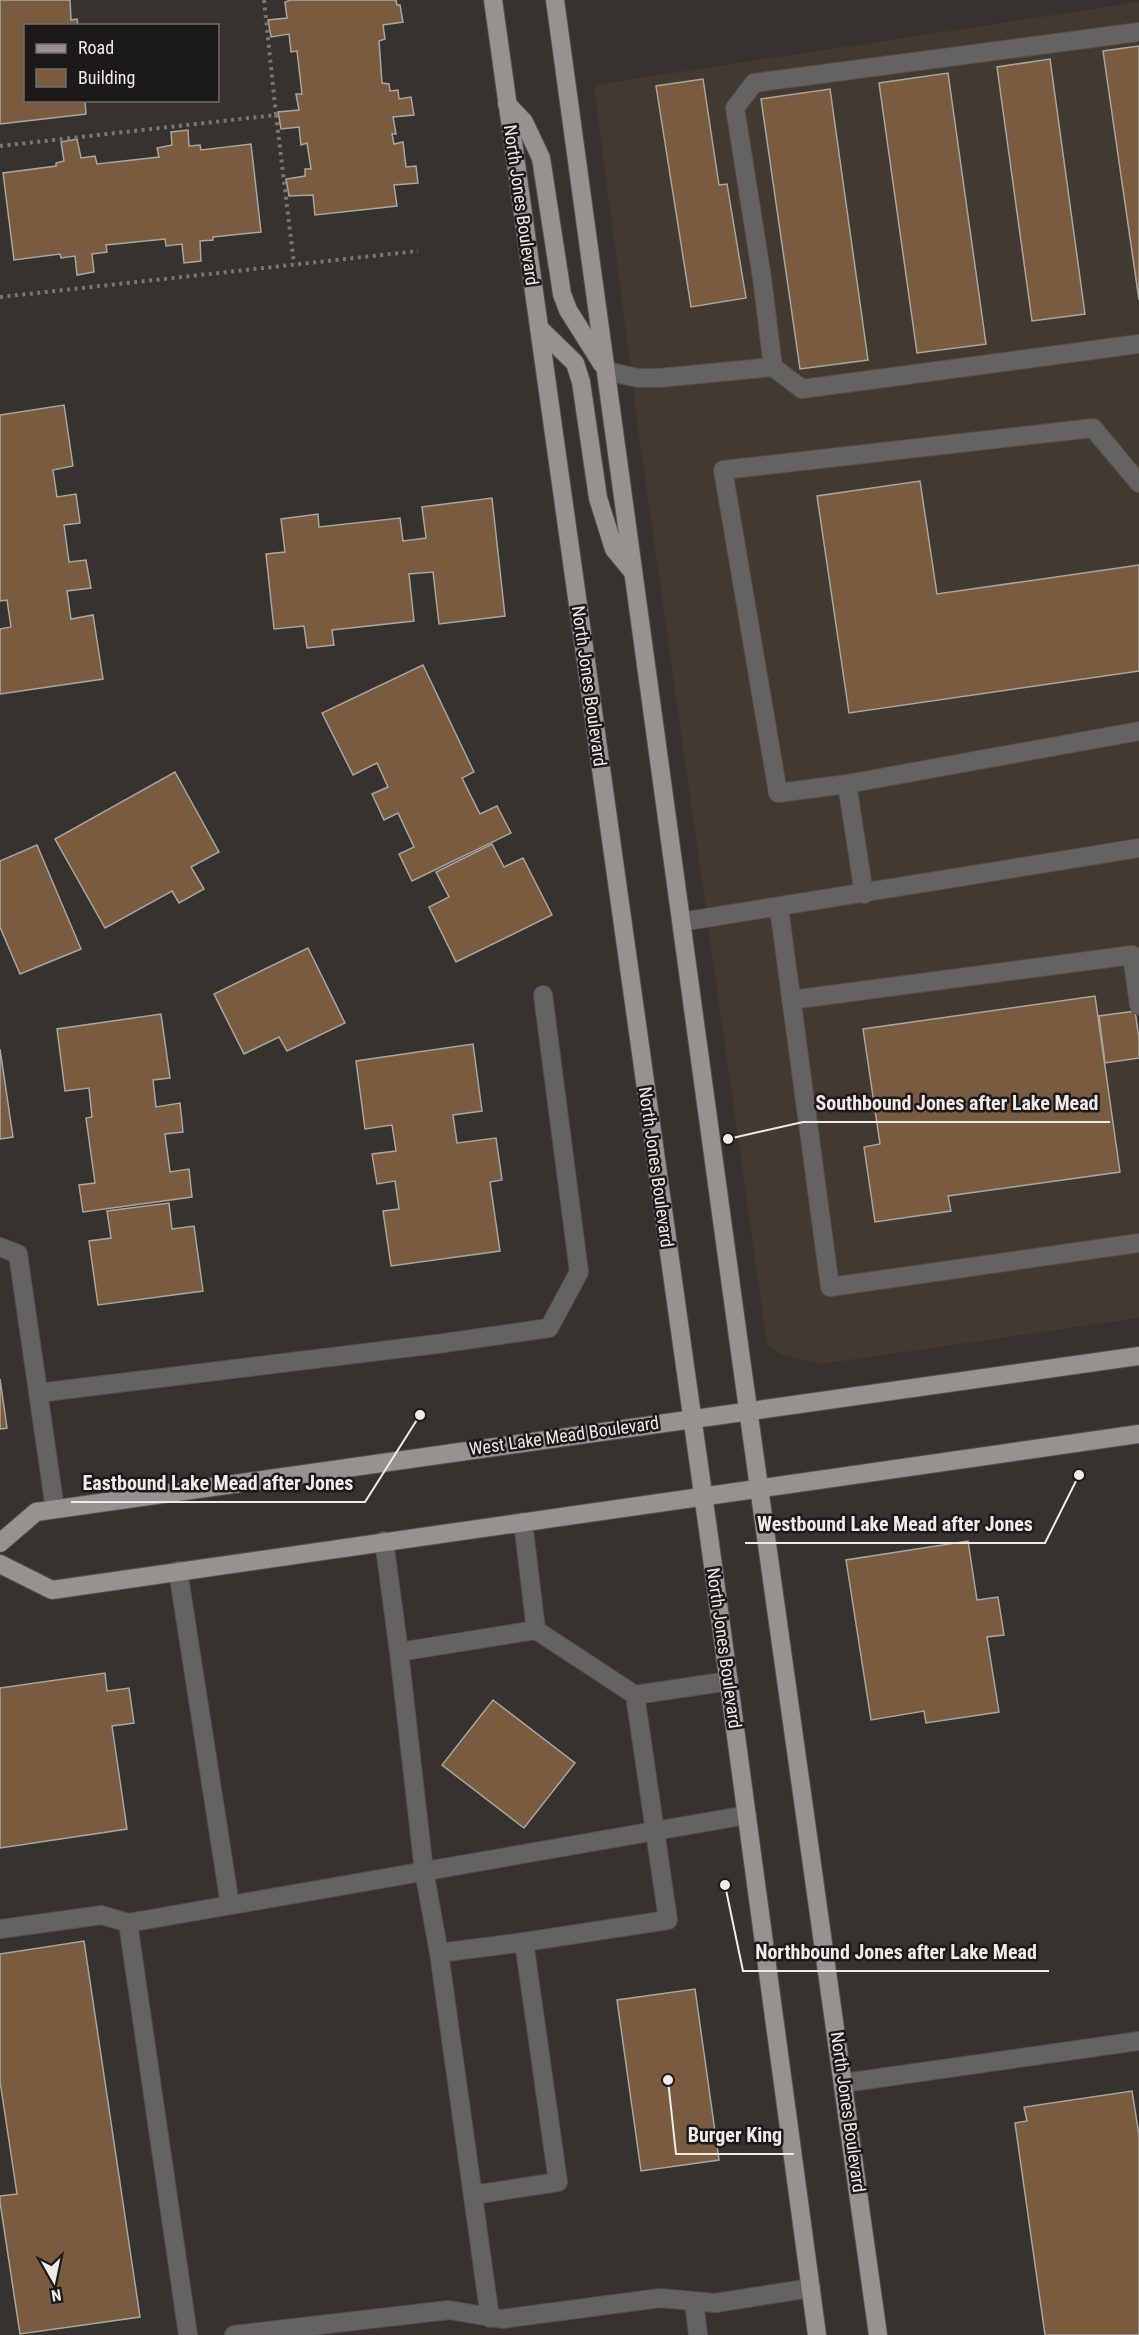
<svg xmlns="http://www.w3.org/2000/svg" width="1139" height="2335" viewBox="0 0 1139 2335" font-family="'Roboto Condensed',sans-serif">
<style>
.built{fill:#423931}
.building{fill:#795b3f;stroke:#aaa5a0;stroke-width:1.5}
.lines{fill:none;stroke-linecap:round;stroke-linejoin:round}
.lane-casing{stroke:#53504c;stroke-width:20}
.primary-casing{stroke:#53504c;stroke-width:20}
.path{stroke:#797572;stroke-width:4;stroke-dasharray:3 4.5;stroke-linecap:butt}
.lane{stroke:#656361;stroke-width:18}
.primary{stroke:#96928f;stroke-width:18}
.labels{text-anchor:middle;stroke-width:5;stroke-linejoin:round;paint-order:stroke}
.street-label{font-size:18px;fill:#eeebe9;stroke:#1c1a18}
.leader{fill:none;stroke:#eeebe9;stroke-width:2}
.callout-dot{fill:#eeebe9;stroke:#1c1a18;stroke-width:2}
.callout-label{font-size:20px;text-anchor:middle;font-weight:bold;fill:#eeebe9;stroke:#1c1a18;stroke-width:5;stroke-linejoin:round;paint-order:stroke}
</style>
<rect width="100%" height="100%" fill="#36322e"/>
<polygon class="built" points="1139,2 1139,1318 821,1364 780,1354 767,1344 639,435 594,85"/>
<g class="building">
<polygon points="0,0 70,0 71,20 77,19 78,26 26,26 26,100 85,100 86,114 0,124"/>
<polygon points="291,0 396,0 397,5 400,5 403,22 383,25 385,39 379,41 382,83 389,84 390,91 398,90 399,99 411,97 414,115 393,117 396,134 392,134 394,144 403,142 406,167 416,166 418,183 394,185 397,206 315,215 313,195 289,196 286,179 305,176 305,169 311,169 307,143 301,145 299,127 281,129 278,112 299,110 296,94 302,94 297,51 291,52 289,34 271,37 268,20 287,18 285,2"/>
<polygon points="1139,46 1139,300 1103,51"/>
<polygon points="1050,59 1085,314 1032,321 997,67"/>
<polygon points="948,73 986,344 917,353 879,83"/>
<polygon points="703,79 719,185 727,184 746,298 691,307 656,86"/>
<polygon points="830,89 868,360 800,369 761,99"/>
<polygon points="188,130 189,146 200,145 201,150 251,144 261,232 213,237 213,240 200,241 201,261 184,263 182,244 166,246 165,239 106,245 107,252 92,254 94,272 77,275 75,256 61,258 60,254 14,260 3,173 56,166 56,163 64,161 61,142 77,139 81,158 95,156 97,164 159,157 157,148 172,145 171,132"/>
<polygon points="64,405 73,466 53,470 57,497 76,494 80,523 64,525 69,562 86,560 91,588 67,591 71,619 93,615 103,679 0,694 0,629 11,627 7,600 0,601 0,415"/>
<polygon points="920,481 937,594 1139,565 1139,671 849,713 817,496"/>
<polygon points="492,498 505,616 439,624 433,572 409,574 414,621 332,630 334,645 307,648 304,626 274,629 266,554 285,552 281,519 318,514 319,527 400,518 403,541 426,538 422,507"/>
<polygon points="423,665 474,772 462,778 480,814 497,806 511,833 412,881 399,854 414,847 398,813 384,820 372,794 388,787 377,763 353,775 322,713"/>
<polygon points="175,772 219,852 191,867 204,889 179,903 172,891 105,928 55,839"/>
<polygon points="492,844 504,867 523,858 552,915 456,962 429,907 449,897 436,872"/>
<polygon points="37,845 81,949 20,974 0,927 0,861"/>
<polygon points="308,948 345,1023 287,1051 279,1037 244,1054 214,994"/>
<polygon points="1095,996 1120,1172 948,1196 951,1211 875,1222 864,1147 880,1144 863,1029"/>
<polygon points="1135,1011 1139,1038 1139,1058 1105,1063 1099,1016"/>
<polygon points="161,1014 170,1078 153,1080 156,1107 180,1103 183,1132 165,1134 170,1172 189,1169 192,1197 83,1212 79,1185 95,1183 86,1118 92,1117 89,1088 65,1091 57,1029"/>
<polygon points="473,1044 482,1111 453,1115 457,1143 496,1138 502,1180 490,1182 500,1251 391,1266 383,1211 399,1209 395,1181 377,1184 372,1154 396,1151 392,1125 365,1129 356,1061"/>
<polygon points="0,1049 13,1137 0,1139"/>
<polygon points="169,1203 172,1229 194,1226 203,1291 98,1305 89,1241 111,1238 107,1211"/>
<polygon points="0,1379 7,1428 0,1429"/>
<polygon points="968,1541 977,1600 998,1597 1004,1635 987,1637 999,1712 926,1723 924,1711 871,1720 846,1560"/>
<polygon points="105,1673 107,1691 129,1688 134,1723 112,1726 127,1829 0,1848 0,1688"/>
<polygon points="493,1700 575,1763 524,1828 442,1765"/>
<polygon points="84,1941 140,2317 20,2334 0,2202 0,2196 17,2194 0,2081 0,1954"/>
<polygon points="695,1989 719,2160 641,2171 617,2000"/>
<polygon points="1132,2091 1139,2135 1139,2335 1045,2335 1015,2123 1027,2121 1024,2107"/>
</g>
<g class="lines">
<g class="lane-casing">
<g id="lane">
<polyline points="773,367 762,278 735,108 754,83 1139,32"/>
<polyline points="606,371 638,378 659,378 773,367 802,389 1139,344"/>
<polyline points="1139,483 1093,428 723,470 778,793 847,784 1139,731"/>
<polyline points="847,784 864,894"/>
<polyline points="779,908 830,1287 1139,1243"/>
<polyline points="681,922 1139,848"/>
<polyline points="791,1000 1132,955 1139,1005"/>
<polyline points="0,1247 18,1254 55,1509"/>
<polyline points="38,1393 437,1344 549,1328 579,1272 543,995"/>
<polyline points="384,1541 399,1652"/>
<polyline points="178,1571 230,1905"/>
<polyline points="635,1695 729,1681"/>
<polyline points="0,1929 102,1915 128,1923"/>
<polyline points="439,1953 524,1942 668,1920 635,1695 536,1630 523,1522"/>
<polyline points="844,2083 1139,2041"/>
<polyline points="473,2195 558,2182 524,1942"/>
<polyline points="694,2301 698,2335"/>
<polyline points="490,2318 439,1953 424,1871 399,1652 536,1630"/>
<polyline points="188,2335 128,1923 747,1815"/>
<polyline points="234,2335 449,2310 502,2319 660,2298 715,2303 811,2288"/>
</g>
</g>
<g class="primary-casing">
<g id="primary">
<polyline points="493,0 711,1551 817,2335"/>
<polyline points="555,0 741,1359 878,2335"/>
<polyline points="507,104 524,122 541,158 562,294 568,310 602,364"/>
<polyline points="539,328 575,363 581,382 598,498 614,549 633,572"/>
<polyline points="0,1543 36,1512 1139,1356"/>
<polyline points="0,1564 52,1590 1139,1434"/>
</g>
</g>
<g class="path">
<polyline points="264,0 276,115"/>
<polyline points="0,146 276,115 294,264"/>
<polyline points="0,297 418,251"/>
</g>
<use href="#lane" class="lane"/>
<use href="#primary" class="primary"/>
</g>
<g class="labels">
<g class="street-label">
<text transform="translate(521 205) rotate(82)" y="6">North Jones Boulevard</text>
<text transform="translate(589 686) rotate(82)" y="6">North Jones Boulevard</text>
<text transform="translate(656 1167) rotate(82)" y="6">North Jones Boulevard</text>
<text transform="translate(564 1436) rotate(-8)" y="6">West Lake Mead Boulevard</text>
<text transform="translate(724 1648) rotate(82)" y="6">North Jones Boulevard</text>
<text transform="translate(848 2112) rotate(82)" y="6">North Jones Boulevard</text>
</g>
</g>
<path class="leader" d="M728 1139L803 1122H1110M420 1415L365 1502H71M1079 1475L1045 1543H745M725 1885L743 1971H1049M668 2080L676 2154H794"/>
<g class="callout-dot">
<circle cx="728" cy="1139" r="6"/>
<circle cx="420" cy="1415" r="6"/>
<circle cx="1079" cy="1475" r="6"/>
<circle cx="725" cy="1885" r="6"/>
<circle cx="668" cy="2080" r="6"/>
</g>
<g class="callout-label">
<text x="957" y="1110">Southbound Jones after Lake Mead</text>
<text x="218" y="1490">Eastbound Lake Mead after Jones</text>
<text x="895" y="1531">Westbound Lake Mead after Jones</text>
<text x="896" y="1959">Northbound Jones after Lake Mead</text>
<text x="735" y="2142">Burger King</text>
</g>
<rect x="24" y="24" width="195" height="78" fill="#1c1a18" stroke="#706e6c" stroke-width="1.5"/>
<rect x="36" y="44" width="30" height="9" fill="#96928f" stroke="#706e6c" stroke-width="1.5"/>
<text x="78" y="54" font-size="18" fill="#eeebe9">Road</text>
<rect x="36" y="69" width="30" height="18" fill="#795b3f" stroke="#706e6c" stroke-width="1.5"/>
<text x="78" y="84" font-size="18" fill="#eeebe9">Building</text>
<g transform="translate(54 2281) rotate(171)" stroke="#1c1a18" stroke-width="4.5" paint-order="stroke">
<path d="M0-4.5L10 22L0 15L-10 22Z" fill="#eeebe9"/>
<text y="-9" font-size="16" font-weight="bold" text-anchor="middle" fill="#eeebe9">N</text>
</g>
</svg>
